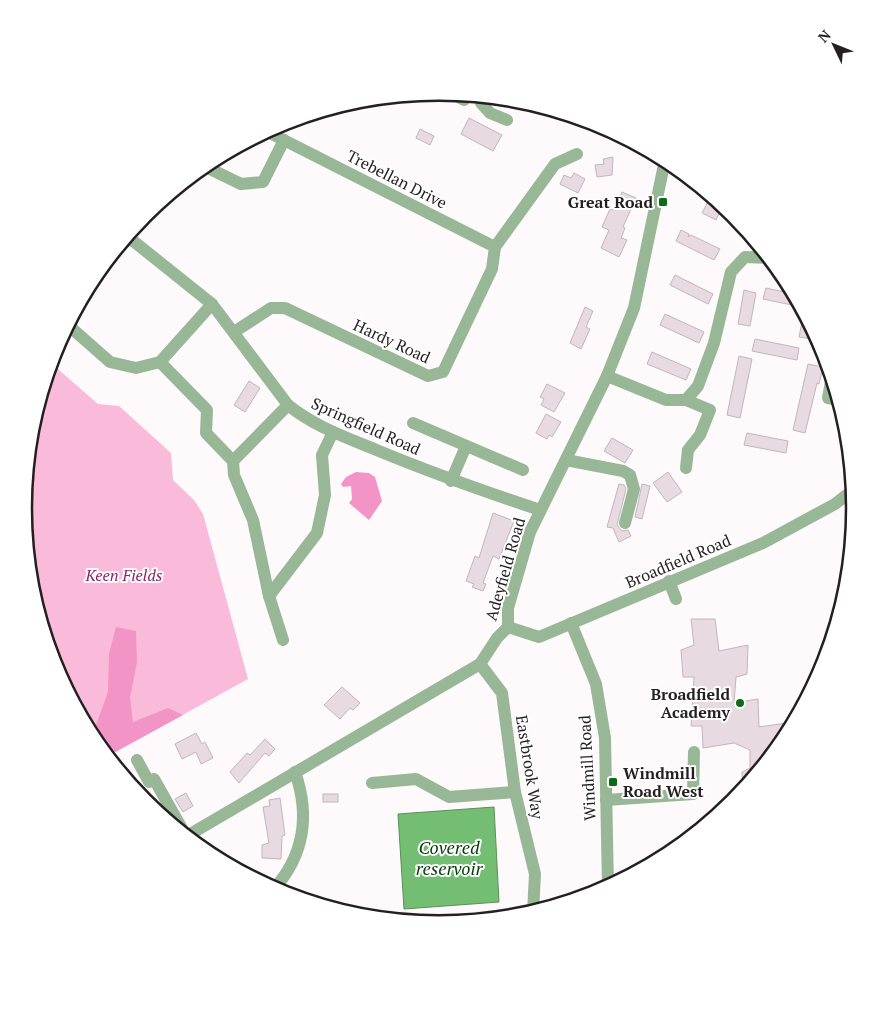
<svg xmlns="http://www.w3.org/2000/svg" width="879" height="1016" viewBox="0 0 879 1016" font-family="'PT Serif',serif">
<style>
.green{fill:#fabada}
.forest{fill:#f294c6}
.water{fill:#74be74;stroke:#5c8e5b}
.building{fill:#e7dae0;stroke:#c2b6bc}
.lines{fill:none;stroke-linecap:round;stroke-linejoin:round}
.minor{stroke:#97b796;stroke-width:12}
.poi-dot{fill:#0b6b17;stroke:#fff;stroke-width:2}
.labels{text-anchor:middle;stroke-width:4;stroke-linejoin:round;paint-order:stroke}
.street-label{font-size:16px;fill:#241f21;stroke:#fff}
.poi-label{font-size:16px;font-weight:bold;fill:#241f21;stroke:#fff;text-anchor:end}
.park-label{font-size:16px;font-style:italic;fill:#902466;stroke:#fff}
.water-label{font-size:18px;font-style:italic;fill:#053c0a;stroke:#fff}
.rim{fill:none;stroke:#241f21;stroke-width:2.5}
</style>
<rect width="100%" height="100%" fill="#fef9fb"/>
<path class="green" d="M51,363L98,404L119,406L171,453L173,480L194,500L203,514L248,679L108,756C54,691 24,592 24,508C24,482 28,454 32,428C35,406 45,384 51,363Z"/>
<g class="forest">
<polygon points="356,472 369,473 375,477 382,501 369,520 349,503 352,499 351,486 343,487 341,484 346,477"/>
<polygon points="116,627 136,631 137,662 130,698 133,722 168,708 183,715 108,756 92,736 108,692 109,654"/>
</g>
<polygon class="water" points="494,807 499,902 404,909 398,814"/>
<g class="building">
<polygon points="469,118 502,135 493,151 461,134"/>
<polygon points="420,129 434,136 430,145 416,138"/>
<polygon points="613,157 612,175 597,177 595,165 604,164 603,159"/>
<polygon points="574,173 585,179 578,193 560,184 564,175 571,178"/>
<polygon points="622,192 636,198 623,227 625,228 621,238 627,240 619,257 601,248 609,230 602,227 610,209 614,210"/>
<polygon points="711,196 723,205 716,220 702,213"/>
<polygon points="681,230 689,234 688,237 691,235 720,249 714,260 676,241"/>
<polygon points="675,275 713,294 708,304 670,285"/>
<polygon points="766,288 794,294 801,307 763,299"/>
<polygon points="744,290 756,293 750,326 738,324"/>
<polygon points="585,307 593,311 586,327 590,329 581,349 570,343"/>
<polygon points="804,312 814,330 812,339 799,337"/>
<polygon points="665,314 704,332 699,343 660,325"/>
<polygon points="755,339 799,348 797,360 752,351"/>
<polygon points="652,352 691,369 686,380 647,364"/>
<polygon points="739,356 752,359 740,418 727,415"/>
<polygon points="808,364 823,367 819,384 817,383 805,433 793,430"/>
<polygon points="249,381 260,388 245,412 234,405"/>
<polygon points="547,384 565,393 554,412 541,405 544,399 540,397"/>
<polygon points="546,414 561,422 552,437 549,435 547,439 536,433"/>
<polygon points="747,433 788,441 786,453 744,445"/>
<polygon points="612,438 633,450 625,463 604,451"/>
<polygon points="668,472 682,492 667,502 653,483"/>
<polygon points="619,484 624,485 626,489 617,525 622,531 628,530 631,536 619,542 613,528 607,527"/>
<polygon points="642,484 650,486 642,519 635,517"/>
<polygon points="493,513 514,521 499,559 493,556 483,583 486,584 483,591 472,587 474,584 466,581 475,556 479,558"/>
<polygon points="691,619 715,619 719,651 748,645 747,674 736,677 734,703 758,699 759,727 794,722 785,739 743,790 742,772 750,768 750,750 734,743 703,748 702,726 691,726 694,677 683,677 681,650 694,645"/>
<polygon points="342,687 360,703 353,710 350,708 340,719 324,705"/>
<polygon points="196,733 202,744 205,742 213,758 201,764 196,752 182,759 175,744"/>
<polygon points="265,739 275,749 269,756 265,753 239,783 230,772 247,753 250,755"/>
<polygon points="186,793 193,806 183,812 175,799"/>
<rect x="323" y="794" width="15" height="8"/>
<polygon points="280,798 285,835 282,836 281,859 262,858 262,845 269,843 263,807 270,806 269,800"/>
</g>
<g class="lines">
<g class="minor">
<polyline points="450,93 464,100"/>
<polyline points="483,97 481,103 490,113 507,120"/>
<polyline points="266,131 495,247"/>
<polyline points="204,166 241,184 263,182 284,140"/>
<path d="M127,236L212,304L288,405C315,427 348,438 379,451C432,473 486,492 540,510"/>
<polyline points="68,325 110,362 136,368 160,362 212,304"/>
<polyline points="234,332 271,308 285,308 428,376 443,372 492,269 495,247 555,164 577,154"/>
<polyline points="160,362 207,410 206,433 233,461 234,475 253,520 269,596 283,640"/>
<polyline points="607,376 666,400 686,400 710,410 700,435 688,450 686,468"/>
<polyline points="832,376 828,398 839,400"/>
<polyline points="686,400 698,386 714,343 731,272 745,257 770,258"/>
<polyline points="413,423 523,470"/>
<polyline points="566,460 623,471 630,475 634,489 625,523"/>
<polyline points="233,461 288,405"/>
<polyline points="451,481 466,446"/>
<polyline points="669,581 676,599"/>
<polyline points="269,596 317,533 325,495 322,455 333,432"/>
<polyline points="571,623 596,684 605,738 608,887"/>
<polyline points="508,627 539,637 763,543 835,504 853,490"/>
<polyline points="480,664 502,693 515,792 535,874 533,912"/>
<polyline points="137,760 149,782 154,779 185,834"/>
<polyline points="372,783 416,779 449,797 515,792"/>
<polyline points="606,800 693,794 694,752"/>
<polyline points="187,836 480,664 497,638 508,627 508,608 530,532 607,376 634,308 665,160"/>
<path d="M274,889C305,854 310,815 295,772"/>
</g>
</g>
<g class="poi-dot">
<rect x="658" y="197" width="10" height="10" rx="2.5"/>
<circle cx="740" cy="703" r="5"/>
<rect x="608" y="777" width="10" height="10" rx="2.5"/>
</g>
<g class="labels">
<g class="street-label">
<text transform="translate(397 179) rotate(27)" y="6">Trebellan Drive</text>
<text transform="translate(392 341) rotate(25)" y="6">Hardy Road</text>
<text transform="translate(366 426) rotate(24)" y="6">Springfield Road</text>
<text transform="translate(678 561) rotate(-23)" y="6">Broadfield Road</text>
<text transform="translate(505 569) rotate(-74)" y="6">Adeyfield Road</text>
<text transform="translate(530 767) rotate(81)" y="6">Eastbrook Way</text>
<text transform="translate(587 768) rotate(-93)" y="6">Windmill Road</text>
</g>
<g class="poi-label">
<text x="653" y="208">Great Road</text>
<text x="730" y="700">Broadfield<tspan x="730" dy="18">Academy</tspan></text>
<text x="623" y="779" text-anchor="start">Windmill<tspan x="623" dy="18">Road West</tspan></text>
</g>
<g class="park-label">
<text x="124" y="581">Keen Fields</text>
</g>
<g class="water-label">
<text x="449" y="854">Covered<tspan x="449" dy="21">reservoir</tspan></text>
</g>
</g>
<path d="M0 0H879V1016H0ZM32 508a407 407 0 1 1 814 0a407 407 0 1 1-814 0Z" fill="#fff" fill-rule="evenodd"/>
<path class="rim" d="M32 508a407 407 0 1 1 814 0a407 407 0 1 1-814 0Z"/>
<g transform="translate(834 45) rotate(313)" stroke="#ffffff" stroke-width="4" paint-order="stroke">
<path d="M0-4L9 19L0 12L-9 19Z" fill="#241f21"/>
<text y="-8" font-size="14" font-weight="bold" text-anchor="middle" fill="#241f21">N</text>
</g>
</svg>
